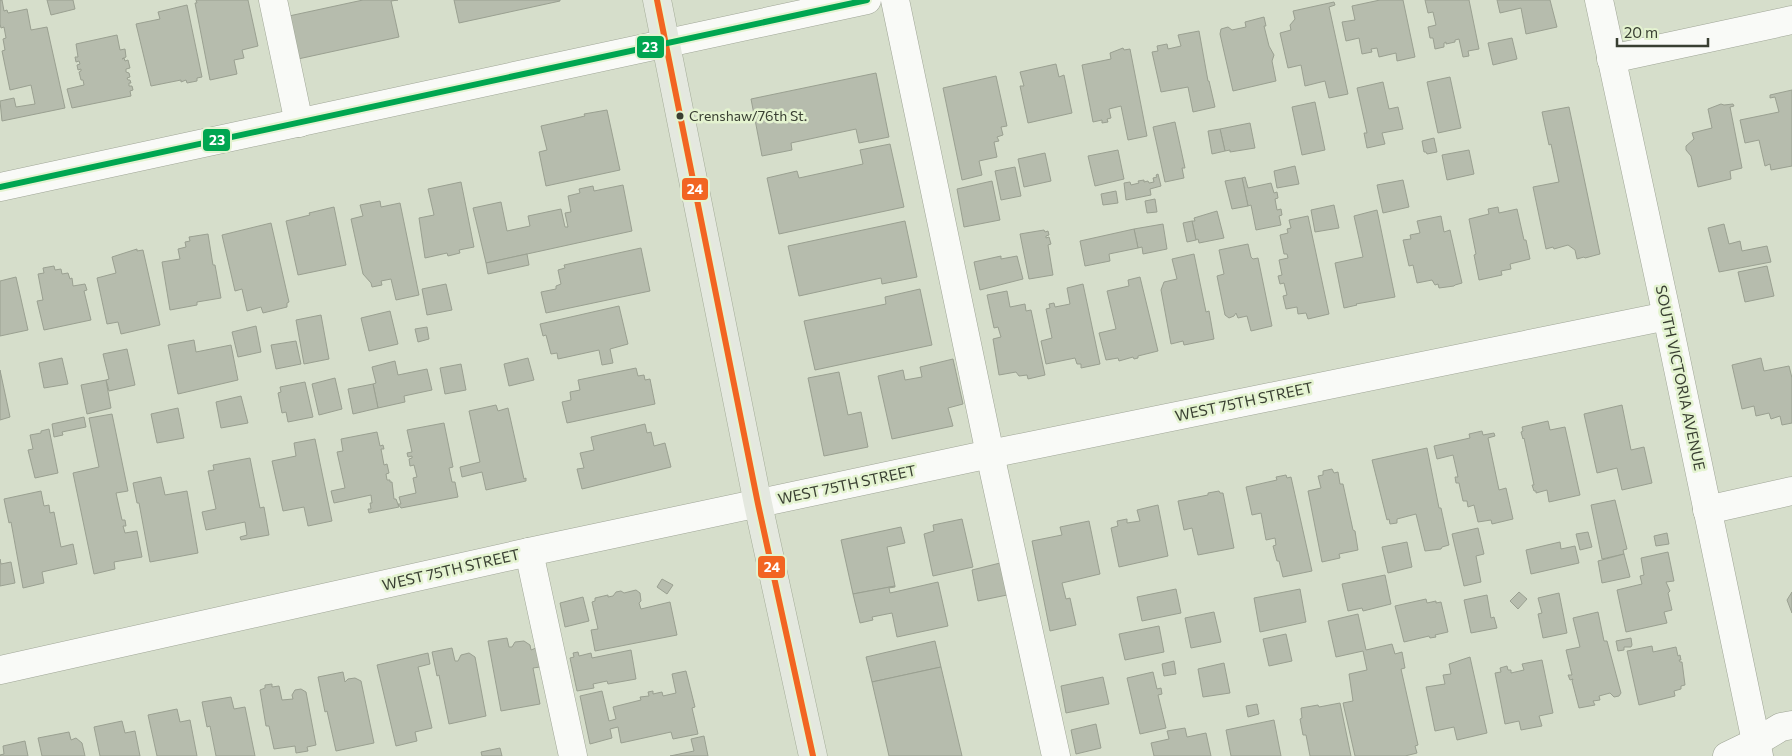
<svg xmlns="http://www.w3.org/2000/svg" width="1792" height="756" viewBox="0 0 1792 756" font-family="Commissioner,sans-serif">
<style>
.building{fill:#b6bcad;stroke:#9aa091}
.lines{fill:none;stroke-linecap:round;stroke-linejoin:round}
.minor-casing{stroke:#9fa596;stroke-width:29}
.major-casing{stroke:#a3ab97;stroke-width:29}
.minor{stroke:#f9faf7;stroke-width:28}
.major{stroke:#e4e8df;stroke-width:28}
.bus-1-casing{stroke:#e4f3d0;stroke-width:10}
.bus-2-casing{stroke:#e4f3d0;stroke-width:10}
.bus-1{stroke:#f26522;stroke-width:6}
.bus-2{stroke:#00a651;stroke-width:6}
.bus-dot{fill:#393f32;stroke:#e4f3d0;stroke-width:2}
.labels{text-anchor:middle;stroke-width:5;stroke-linejoin:round;paint-order:stroke}
.bus-label{font-size:14px;fill:#393f32;stroke:#e4f3d0;text-anchor:start}
.street-label{font-size:15px;fill:#393f32;stroke:#e4f3d0}
.line-badge{stroke:#e4f3d0;stroke-width:2}
.badge-label{font-size:14px;text-anchor:middle;font-weight:bold;fill:#fff}
</style>
<rect width="100%" height="100%" fill="#d6decb"/>
<g class="building">
<polygon points="0,0 2,0 4,11 7,10 8,13 27,9 31,30 47,27 65,108 2,121 0,101 14,98 16,107 35,104 31,85 10,90 2,51 5,50 3,39 6,38 4,27 1,28 0,24"/>
<polygon points="47,0 73,0 75,9 51,15"/>
<polygon points="196,0 248,0 258,46 242,50 244,58 234,60 237,74 210,80 195,3 197,3"/>
<polygon points="363,0 398,0 391,1 399,37 298,59 289,16"/>
<polygon points="454,0 560,0 560,1 459,23"/>
<polygon points="1380,0 1403,0 1415,57 1397,61 1396,53 1379,57 1377,48 1371,49 1372,52 1362,54 1359,38 1346,41 1342,22 1355,20 1352,6"/>
<polygon points="1425,0 1469,0 1479,49 1468,51 1469,56 1463,57 1459,39 1455,40 1455,42 1446,44 1446,42 1444,43 1444,47 1435,49 1433,38 1430,38 1428,27 1436,25 1433,12 1428,13"/>
<polygon points="1497,0 1550,0 1557,27 1526,34 1521,8 1500,13"/>
<polygon points="1334,2 1335,5 1329,7 1348,94 1329,98 1325,81 1305,86 1301,65 1288,68 1280,33 1291,30 1290,25 1295,19 1293,11"/>
<polygon points="187,5 202,77 197,78 197,81 187,83 186,80 181,82 181,80 151,86 136,24 160,19 158,12"/>
<polygon points="1264,17 1266,26 1264,26 1269,46 1274,55 1272,61 1276,81 1233,91 1220,34 1221,29 1228,27 1232,30 1246,27 1245,22"/>
<polygon points="1199,31 1208,81 1209,81 1215,107 1193,112 1188,87 1161,92 1152,52 1158,51 1157,46 1167,44 1168,49 1181,46 1178,35"/>
<polygon points="117,35 120,50 125,49 126,57 122,59 124,58 125,61 128,60 130,68 126,69 126,72 129,73 130,77 127,78 128,80 130,80 131,83 129,83 129,86 132,86 133,90 130,91 131,96 72,108 67,89 84,85 83,80 81,80 79,72 81,71 81,69 78,70 77,65 80,64 79,61 76,62 75,57 78,57 76,44"/>
<polygon points="1512,38 1517,59 1493,65 1488,43"/>
<polygon points="1123,48 1124,50 1130,49 1147,136 1128,140 1121,106 1109,109 1111,118 1107,119 1108,122 1102,123 1102,120 1093,122 1082,65 1111,59 1110,53"/>
<polygon points="1056,64 1059,77 1064,75 1072,113 1028,123 1020,86 1024,86 1020,72"/>
<polygon points="876,73 889,137 859,143 856,129 791,143 792,150 762,156 751,99"/>
<polygon points="996,76 1007,126 1001,127 1003,135 997,137 999,141 994,142 997,157 979,161 982,175 962,180 943,88"/>
<polygon points="1450,77 1461,128 1438,133 1427,82"/>
<polygon points="1383,82 1389,109 1398,107 1403,129 1382,133 1385,144 1367,148 1364,133 1367,133 1357,88"/>
<polygon points="1792,90 1792,166 1771,170 1770,164 1765,166 1759,140 1745,143 1740,120 1779,112 1775,97 1770,98 1770,95"/>
<polygon points="1315,102 1325,150 1302,155 1292,107"/>
<polygon points="1721,104 1724,105 1733,104 1734,106 1730,107 1742,168 1730,171 1731,179 1698,187 1691,156 1686,150 1686,146 1694,139 1692,133 1712,128 1708,109"/>
<polygon points="1569,107 1600,254 1585,258 1584,257 1577,259 1575,250 1568,245 1554,249 1553,247 1546,249 1533,187 1559,182 1551,144 1549,145 1542,112"/>
<polygon points="607,110 620,170 546,186 539,152 547,150 541,126 585,116 584,114"/>
<polygon points="1175,122 1185,168 1182,168 1184,178 1165,182 1153,127"/>
<polygon points="1250,123 1255,148 1230,152 1230,150 1225,151 1220,129"/>
<polygon points="1220,129 1225,151 1212,154 1208,131"/>
<polygon points="1434,138 1437,152 1427,154 1426,152 1424,152 1422,141"/>
<polygon points="890,144 904,207 779,234 767,178 797,171 799,178 863,164 860,150"/>
<polygon points="1118,150 1124,179 1095,186 1088,156"/>
<polygon points="1469,150 1474,174 1447,180 1442,155"/>
<polygon points="1045,153 1051,181 1024,187 1018,159"/>
<polygon points="1295,166 1299,184 1277,188 1274,171"/>
<polygon points="1015,167 1021,196 1001,200 995,171"/>
<polygon points="1158,174 1161,186 1150,189 1151,195 1126,200 1124,183 1130,182 1131,185 1139,183 1138,181 1144,180 1144,182 1148,181 1149,183 1154,182 1153,178 1157,177 1156,175"/>
<polygon points="1245,177 1248,188 1271,183 1274,193 1277,192 1278,198 1275,199 1277,210 1281,209 1282,215 1279,216 1281,225 1256,230 1251,205 1248,206 1242,178"/>
<polygon points="1242,178 1248,206 1232,209 1225,181"/>
<polygon points="1403,180 1409,207 1383,213 1377,185"/>
<polygon points="992,181 1000,220 964,227 957,189"/>
<polygon points="461,182 474,247 459,250 460,253 448,256 447,253 425,258 419,218 434,215 428,189"/>
<polygon points="623,185 632,231 486,263 473,208 501,202 507,231 530,226 528,216 561,209 565,227 568,227 565,213 571,212 568,196 580,193 579,189 593,186 594,191"/>
<polygon points="1116,191 1118,203 1103,205 1101,194"/>
<polygon points="1155,199 1157,212 1147,213 1145,201"/>
<polygon points="380,201 381,207 400,203 419,295 396,300 391,279 381,281 382,285 372,287 371,283 363,274 351,219 363,216 360,205"/>
<polygon points="1334,205 1339,228 1315,232 1311,210"/>
<polygon points="334,207 346,265 298,275 286,221 310,215 309,213"/>
<polygon points="1498,207 1499,213 1517,209 1524,240 1526,240 1530,259 1510,264 1511,269 1501,271 1502,275 1479,280 1474,255 1476,254 1469,219 1489,214 1488,209"/>
<polygon points="1377,210 1395,297 1356,304 1357,305 1344,308 1335,263 1363,257 1354,216"/>
<polygon points="1217,211 1224,238 1199,243 1198,239 1196,240 1192,221 1195,221 1194,218"/>
<polygon points="1308,216 1329,314 1308,319 1306,313 1298,314 1297,307 1286,309 1283,296 1287,295 1284,283 1280,284 1278,276 1282,275 1279,260 1288,258 1287,254 1284,254 1280,235 1288,233 1287,229 1291,228 1289,220"/>
<polygon points="1441,216 1444,232 1450,230 1462,283 1455,285 1454,286 1439,288 1438,284 1435,285 1432,280 1417,283 1413,265 1409,266 1403,240 1411,239 1410,235 1420,233 1417,221"/>
<polygon points="905,221 917,277 882,284 881,278 799,296 788,246"/>
<polygon points="1192,221 1196,240 1187,242 1183,223"/>
<polygon points="271,223 289,302 287,303 287,307 263,313 261,307 247,311 242,289 235,291 222,235"/>
<polygon points="1163,224 1167,249 1143,254 1142,247 1138,248 1134,229"/>
<polygon points="1724,224 1729,244 1740,241 1742,251 1767,246 1771,262 1719,272 1708,228"/>
<polygon points="1134,229 1138,248 1109,254 1110,261 1085,266 1080,241"/>
<polygon points="1044,230 1045,232 1048,231 1049,235 1046,236 1046,238 1049,237 1051,244 1048,245 1053,275 1029,279 1020,234"/>
<polygon points="208,234 213,265 215,265 221,298 197,302 197,305 170,310 162,262 180,259 178,249 186,247 185,242 190,241 189,237"/>
<polygon points="1248,244 1251,257 1253,259 1258,258 1272,326 1251,331 1247,316 1238,318 1236,313 1234,316 1229,318 1225,315 1217,276 1224,274 1219,250"/>
<polygon points="641,248 650,291 546,313 541,292 556,289 556,286 561,284 558,270 565,268 564,265"/>
<polygon points="137,249 137,251 143,250 160,325 121,334 118,322 107,324 97,278 116,273 112,257"/>
<polygon points="527,254 529,265 488,274 486,263"/>
<polygon points="1194,254 1206,312 1209,311 1214,339 1184,345 1183,341 1171,344 1161,290 1164,282 1177,279 1172,259"/>
<polygon points="1001,256 1001,259 1017,256 1023,279 980,290 974,262"/>
<polygon points="54,266 55,270 61,269 62,274 68,273 70,279 72,278 73,286 85,284 87,290 84,291 91,320 44,330 37,301 43,300 38,274 44,273 43,268"/>
<polygon points="1767,266 1774,296 1745,302 1738,272"/>
<polygon points="16,277 28,330 0,336 0,281"/>
<polygon points="1140,277 1158,351 1138,356 1138,358 1134,359 1133,357 1119,361 1118,358 1106,360 1099,333 1116,329 1107,291 1129,286 1128,280"/>
<polygon points="446,284 452,310 427,315 422,289"/>
<polygon points="1083,284 1100,364 1081,368 1081,364 1077,364 1075,358 1046,364 1041,341 1052,338 1046,309 1050,308 1049,304 1054,303 1055,307 1070,304 1067,288"/>
<polygon points="920,289 932,345 815,370 804,321 886,304 885,297"/>
<polygon points="1007,291 1010,307 1025,304 1026,311 1031,310 1045,375 1028,379 1027,375 1019,376 1016,372 999,375 993,339 1001,337 998,327 994,328 987,295"/>
<polygon points="619,306 628,344 610,349 613,363 602,365 599,350 558,359 557,353 551,354 546,335 543,336 540,324"/>
<polygon points="390,311 398,344 369,351 361,318"/>
<polygon points="321,315 329,359 304,364 296,320"/>
<polygon points="256,326 261,352 238,357 232,332"/>
<polygon points="427,327 429,339 418,342 415,329"/>
<polygon points="194,340 196,352 231,345 238,380 178,394 168,345"/>
<polygon points="296,341 301,364 276,369 271,345"/>
<polygon points="127,349 135,385 109,391 106,380 109,379 103,354"/>
<polygon points="62,358 68,384 44,388 39,363"/>
<polygon points="528,358 534,380 509,386 504,364"/>
<polygon points="1761,358 1764,371 1789,366 1792,378 1792,423 1782,425 1780,416 1771,419 1769,413 1756,416 1754,406 1742,409 1732,365"/>
<polygon points="953,359 963,404 948,408 953,426 892,439 878,376 903,370 905,380 922,377 920,367"/>
<polygon points="395,361 398,375 427,369 432,390 404,396 405,402 378,408 373,384 376,383 372,367"/>
<polygon points="461,364 466,390 445,394 440,368"/>
<polygon points="636,368 638,376 644,375 645,380 650,379 655,404 567,423 562,402 571,400 570,392 580,390 578,380"/>
<polygon points="0,370 10,417 0,420"/>
<polygon points="839,372 848,415 861,412 868,447 824,456 808,378"/>
<polygon points="335,378 342,409 319,415 312,384"/>
<polygon points="106,380 111,408 87,414 81,385"/>
<polygon points="305,382 313,417 288,422 286,412 282,413 278,393 281,392 280,387"/>
<polygon points="373,384 378,408 353,414 348,389"/>
<polygon points="241,396 248,423 221,428 216,402"/>
<polygon points="496,405 498,411 508,408 524,479 526,478 526,481 486,490 482,472 462,477 460,467 480,462 469,411"/>
<polygon points="1622,405 1631,450 1644,447 1652,483 1622,490 1617,468 1597,473 1584,414"/>
<polygon points="178,408 184,438 157,443 151,414"/>
<polygon points="112,414 128,491 116,493 122,520 125,520 126,526 123,526 125,533 137,531 142,557 114,562 115,569 94,574 73,473 99,467 89,418"/>
<polygon points="84,417 86,427 62,432 63,435 54,437 52,424"/>
<polygon points="1548,421 1550,430 1565,427 1580,495 1549,502 1547,490 1536,493 1536,491 1534,491 1532,485 1534,485 1524,438 1523,439 1521,432 1523,431 1522,427"/>
<polygon points="444,423 453,467 449,468 452,482 455,482 458,497 401,508 398,504 401,504 399,497 416,493 413,478 417,477 414,465 410,466 409,459 412,458 412,456 408,457 407,453 412,452 407,430"/>
<polygon points="645,424 647,433 651,432 654,446 665,443 671,467 582,489 577,469 584,468 580,453 594,450 591,437"/>
<polygon points="49,429 58,473 35,478 28,450 33,449 30,435 41,433 41,431"/>
<polygon points="1482,431 1483,435 1494,433 1495,436 1488,438 1499,490 1506,488 1513,519 1492,524 1491,520 1478,522 1474,505 1468,507 1467,501 1463,501 1459,483 1456,483 1455,477 1458,477 1453,455 1437,459 1434,446 1470,438 1469,434"/>
<polygon points="377,432 380,446 383,445 384,449 381,449 384,465 387,464 389,473 386,474 387,480 390,480 390,482 392,482 394,499 396,499 399,507 369,513 368,509 371,509 370,503 372,503 371,495 334,503 331,491 345,488 337,452 343,451 341,439"/>
<polygon points="315,439 332,521 308,526 304,507 283,511 272,461 296,456 294,443"/>
<polygon points="1427,448 1439,508 1441,508 1449,545 1442,547 1441,549 1425,551 1416,514 1397,519 1397,523 1390,524 1389,519 1387,520 1372,460"/>
<polygon points="250,458 260,508 264,507 269,535 241,540 240,537 247,535 245,522 206,530 202,512 216,509 208,471 214,470 213,465"/>
<polygon points="1332,469 1334,473 1338,472 1340,484 1343,484 1353,530 1355,531 1358,550 1339,554 1340,558 1322,562 1308,491 1321,488 1318,476 1323,475 1323,471"/>
<polygon points="1286,475 1287,478 1291,477 1312,571 1283,577 1279,561 1277,561 1273,546 1276,545 1275,538 1266,540 1261,513 1252,515 1246,487 1277,480 1276,477"/>
<polygon points="161,477 165,495 187,491 198,553 150,562 139,503 137,503 133,483"/>
<polygon points="41,491 44,506 49,505 50,513 54,512 61,547 73,544 77,564 42,572 44,583 23,588 11,522 9,523 4,499"/>
<polygon points="1219,491 1220,493 1223,493 1234,548 1198,555 1192,528 1184,530 1178,501 1208,495 1208,493"/>
<polygon points="1615,500 1627,549 1623,550 1624,554 1602,559 1591,505"/>
<polygon points="1158,505 1168,556 1119,567 1111,528 1118,526 1117,521 1127,519 1127,523 1140,521 1137,510"/>
<polygon points="962,519 973,567 933,576 924,534 934,531 933,525"/>
<polygon points="1089,521 1100,574 1062,583 1066,599 1070,598 1076,625 1050,631 1032,541 1062,535 1060,527"/>
<polygon points="901,527 905,543 887,547 895,586 853,594 841,540"/>
<polygon points="1478,528 1484,554 1476,556 1481,582 1464,586 1452,534"/>
<polygon points="1588,532 1592,547 1580,550 1576,534"/>
<polygon points="1667,533 1669,544 1656,546 1654,536"/>
<polygon points="1407,542 1412,567 1388,573 1382,547"/>
<polygon points="1560,542 1561,549 1575,546 1579,563 1531,574 1526,550"/>
<polygon points="1668,552 1674,581 1666,582 1670,591 1668,593 1672,610 1664,612 1667,623 1626,632 1617,590 1642,584 1640,576 1644,575 1641,558"/>
<polygon points="1624,554 1630,577 1602,583 1598,561"/>
<polygon points="0,559 1,564 11,562 15,583 0,586"/>
<polygon points="1000,563 1007,595 978,601 972,570"/>
<polygon points="1385,575 1391,604 1363,611 1362,608 1348,611 1342,584"/>
<polygon points="662,579 673,585 667,594 657,587"/>
<polygon points="938,582 948,626 897,637 892,613 872,617 873,620 860,623 853,594 895,586 895,587 889,588 890,593"/>
<polygon points="1176,589 1181,613 1142,621 1137,597"/>
<polygon points="1300,589 1306,622 1260,632 1254,598"/>
<polygon points="636,590 640,593 641,601 639,603 641,609 670,602 677,635 595,651 591,630 598,629 592,602 595,601 595,598 608,595 608,597 613,596 616,592 621,591 624,593"/>
<polygon points="1519,592 1527,599 1518,609 1510,601"/>
<polygon points="1792,592 1792,613 1787,600"/>
<polygon points="1559,593 1567,633 1543,638 1538,614 1542,613 1538,598"/>
<polygon points="1487,595 1491,618 1494,617 1497,628 1471,633 1464,600"/>
<polygon points="583,597 589,621 565,627 560,603"/>
<polygon points="1426,599 1427,603 1436,601 1436,603 1441,602 1448,632 1435,635 1436,637 1430,638 1429,636 1404,642 1395,606"/>
<polygon points="1214,612 1221,642 1191,648 1185,618"/>
<polygon points="1598,612 1604,641 1607,641 1621,693 1619,696 1614,697 1610,693 1599,696 1600,700 1593,701 1595,705 1579,708 1572,681 1573,679 1570,680 1568,675 1572,675 1566,650 1580,647 1573,618"/>
<polygon points="1358,614 1366,650 1392,644 1395,654 1402,652 1405,668 1401,669 1418,745 1415,746 1417,753 1405,756 1355,756 1343,703 1353,701 1349,674 1367,670 1363,651 1336,657 1328,621"/>
<polygon points="1159,626 1164,652 1125,660 1119,634"/>
<polygon points="1286,634 1292,661 1269,666 1263,639"/>
<polygon points="507,638 509,647 512,647 515,642 524,641 530,645 531,650 536,648 540,667 533,668 540,704 501,711 488,641"/>
<polygon points="1631,638 1632,645 1631,647 1624,647 1624,650 1618,651 1616,641"/>
<polygon points="935,641 941,667 872,682 866,657"/>
<polygon points="1652,646 1653,652 1676,647 1678,656 1680,655 1681,660 1679,660 1680,662 1682,662 1685,685 1681,686 1681,689 1674,691 1675,696 1639,705 1627,651"/>
<polygon points="452,648 455,661 458,661 461,655 469,653 475,657 486,716 449,724 439,675 437,676 432,652"/>
<polygon points="631,650 636,679 608,684 607,681 593,684 594,688 577,691 570,658 574,657 573,653 578,652 579,656 591,653 592,658"/>
<polygon points="428,653 430,664 418,667 432,728 415,732 417,741 396,746 377,665"/>
<polygon points="1470,657 1487,733 1457,740 1454,727 1435,731 1426,687 1445,684 1443,675 1451,674 1449,664"/>
<polygon points="1542,660 1553,713 1539,716 1542,726 1521,730 1519,721 1505,724 1495,673 1501,672 1500,668 1507,666 1508,670 1511,670 1511,673 1524,670 1522,664"/>
<polygon points="1174,661 1176,674 1164,676 1162,664"/>
<polygon points="1224,663 1230,693 1203,697 1198,669"/>
<polygon points="941,667 962,756 889,756 872,682"/>
<polygon points="686,671 695,707 692,708 698,734 673,739 671,732 621,743 618,727 610,729 612,738 590,744 580,696 602,691 609,721 616,719 613,707 641,700 640,697 649,696 648,692 653,691 653,694 662,692 663,696 676,693 672,674"/>
<polygon points="343,672 345,682 348,679 355,678 361,681 374,743 336,751 327,711 325,712 318,677"/>
<polygon points="1153,672 1157,689 1161,688 1162,694 1158,695 1166,728 1140,734 1127,678"/>
<polygon points="1103,677 1109,704 1066,713 1061,686"/>
<polygon points="272,684 272,687 279,686 282,700 293,699 292,695 295,690 301,689 306,692 316,745 307,747 308,751 296,753 295,746 274,749 269,726 266,726 260,690 265,688 265,685"/>
<polygon points="231,697 234,709 245,707 255,756 216,756 210,726 207,727 202,702"/>
<polygon points="1340,703 1351,756 1310,756 1306,735 1303,735 1300,719 1302,718 1301,708 1318,705 1319,707"/>
<polygon points="1257,704 1259,714 1248,717 1246,706"/>
<polygon points="177,709 180,722 190,720 197,756 157,756 148,715"/>
<polygon points="1274,720 1281,756 1231,756 1226,730"/>
<polygon points="122,721 125,733 135,731 140,756 100,756 94,727"/>
<polygon points="1096,724 1101,748 1076,754 1071,730"/>
<polygon points="1185,728 1187,737 1206,733 1211,756 1154,756 1151,743 1169,739 1167,731"/>
<polygon points="69,732 71,740 76,738 82,743 85,756 42,756 38,738"/>
<polygon points="704,736 708,756 670,756 694,751 691,739"/>
<polygon points="25,741 28,756 0,756 0,755 4,754 3,746"/>
<polygon points="500,748 502,756 482,756 481,752"/>
</g>
<g class="lines">
<g class="minor-casing">
<g id="minor">
<polyline points="273,0 299,123"/>
<polyline points="895,0 990,454 1056,756"/>
<polyline points="1599,0 1667,316 1759,756"/>
<polyline points="1611,59 1792,20"/>
<polyline points="0,187 867,0"/>
<polyline points="1707,510 1792,491"/>
<polyline points="529,552 573,756"/>
<polyline points="0,670 529,552 990,454 1667,316"/>
<polyline points="1727,756 1756,742 1781,727 1792,725"/>
</g>
</g>
<g class="major-casing">
<polyline id="major" points="657,0 758,504 813,756"/>
</g>
<use href="#minor" class="minor"/>
<use href="#major" class="major"/>
<g class="bus-1-casing">
<polyline id="bus-1" points="657,0 758,504 813,756"/>
</g>
<g class="bus-2-casing">
<polyline id="bus-2" points="0,187 867,0"/>
</g>
<use href="#bus-1" class="bus-1"/>
<use href="#bus-2" class="bus-2"/>
</g>
<circle class="bus-dot" cx="680" cy="116" r="4.5"/>
<g class="labels">
<g class="bus-label">
<text x="689" y="121">Crenshaw/76th St.</text>
</g>
<g class="street-label">
<text transform="translate(1680 378) rotate(78)" y="5">SOUTH VICTORIA AVENUE</text>
<text transform="translate(1244 402) rotate(-12)" y="5">WEST 75TH STREET</text>
<text transform="translate(847 485) rotate(-12)" y="5">WEST 75TH STREET</text>
<text transform="translate(451 570) rotate(-13)" y="5">WEST 75TH STREET</text>
</g>
</g>
<g class="line-badge">
<rect x="636" y="35" width="29" height="24" rx="5" fill="#00a651"/>
<rect x="202" y="128" width="29" height="24" rx="5" fill="#00a651"/>
<rect x="681" y="177" width="28" height="24" rx="5" fill="#f26522"/>
<rect x="757" y="555" width="29" height="24" rx="5" fill="#f26522"/>
</g>
<g class="badge-label">
<text x="650" y="52">23</text>
<text x="217" y="145">23</text>
<text x="695" y="194">24</text>
<text x="772" y="572">24</text>
</g>
<path d="M1617 38v8h91v-8" fill="none" stroke="#393f32" stroke-width="2.5"/>
<text x="1624" y="38" font-size="15" fill="#393f32" stroke="#e4f3d0" stroke-width="4" paint-order="stroke">20 m</text>
</svg>
